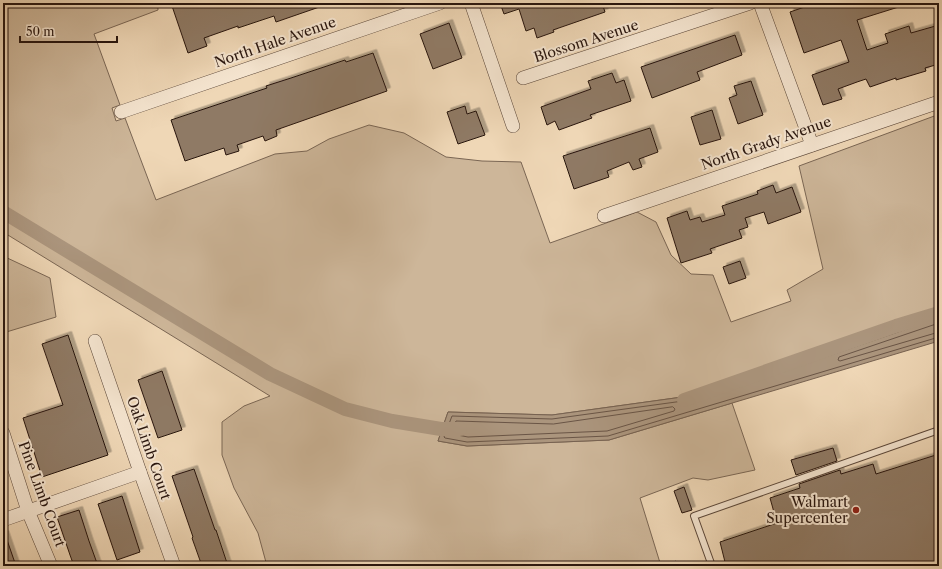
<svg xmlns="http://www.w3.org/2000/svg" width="942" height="569" viewBox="0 0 942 569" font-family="'Libre Caslon Text',serif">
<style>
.green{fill:#cdb699;stroke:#7a6654}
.water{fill:#ab957d;stroke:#776251}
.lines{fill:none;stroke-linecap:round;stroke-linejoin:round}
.shore{stroke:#6a5546;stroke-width:1}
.canal{stroke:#ab957d;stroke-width:14}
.building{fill:#8f7a65;stroke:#28150e;filter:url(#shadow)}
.service-casing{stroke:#5a4638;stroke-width:8}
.minor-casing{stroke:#5a4638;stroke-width:14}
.service{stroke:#f5e5d0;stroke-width:6}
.minor{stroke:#f5e5d0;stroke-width:13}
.poi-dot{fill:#8f2418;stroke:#f5e5d0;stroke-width:1.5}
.labels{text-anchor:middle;stroke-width:4;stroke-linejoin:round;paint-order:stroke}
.street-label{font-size:14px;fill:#28150e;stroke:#f5e5d0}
.poi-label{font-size:14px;fill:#28150e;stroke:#f5e5d0;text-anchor:end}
</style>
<defs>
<filter id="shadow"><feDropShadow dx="3.5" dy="-3.5" stdDeviation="0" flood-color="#0004"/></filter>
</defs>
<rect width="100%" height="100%" fill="#efd7b6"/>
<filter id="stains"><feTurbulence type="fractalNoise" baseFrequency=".005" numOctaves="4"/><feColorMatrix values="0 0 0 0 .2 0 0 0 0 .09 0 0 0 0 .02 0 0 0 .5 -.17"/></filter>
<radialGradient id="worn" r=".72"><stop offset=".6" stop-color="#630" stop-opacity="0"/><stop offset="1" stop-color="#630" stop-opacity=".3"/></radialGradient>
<g class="green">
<polygon points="3,3 141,3 158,8 158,10 94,34 120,105 112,108 116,121 125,118 156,200 275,154 307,151 329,139 369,125 404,133 446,157 482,161 521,162 550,243 637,212 656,222 671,255 691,274 713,275 731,322 791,301 787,290 823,269 799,166 937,115 939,123 939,180 938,182 939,189 939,313 704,394 552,415 448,412 438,441 467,446 609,440 732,403 755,470 708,480 693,478 640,498 661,566 676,561 678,566 267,566 258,533 234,488 222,455 222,422 244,406 270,396 3,232"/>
<polygon points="3,256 50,278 56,317 3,333"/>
</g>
<polygon class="water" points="939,313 939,341 609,440 467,446 438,441 448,412 552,415 704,394"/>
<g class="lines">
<g class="shore">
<polyline points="939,318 705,398 552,419 452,416 444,437 445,438 467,442 608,436 939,337"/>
<polyline points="939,323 839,357 838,360 840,361 939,332"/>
<polygon points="673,407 675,409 674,411 607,431 468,437 452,434 451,433 456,421 553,424"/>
</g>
<g class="canal">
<polyline points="3,212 270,374 345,409 392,421 441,429 460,429"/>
<polyline points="684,400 896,326 939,313"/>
</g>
</g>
<g class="building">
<polygon points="171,3 182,3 183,6 192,3 327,3 328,4 276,22 274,16 238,28 238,26 204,38 207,46 188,53"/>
<polygon points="500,3 602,3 605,12 553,30 554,32 537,38 534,28 526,31 519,9 504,14"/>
<polygon points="816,3 817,6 827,3 904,3 905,5 857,20 867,50 888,43 885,34 909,26 911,33 939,25 939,64 925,68 926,71 896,80 896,78 870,87 866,79 857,82 838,89 842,99 823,105 812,75 849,62 841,40 804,53 790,12"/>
<polygon points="449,23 462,58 433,69 420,34"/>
<polygon points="735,35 742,55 697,72 700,80 652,98 641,67"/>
<polygon points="373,53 387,91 276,130 277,136 265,141 263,136 237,145 239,151 226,155 224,148 185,161 171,120 267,88 266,86 291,78 345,60 346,62"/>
<polygon points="612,73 616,83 624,80 631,101 590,115 592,118 559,130 555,121 547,125 541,107 591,89 588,81"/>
<polygon points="751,81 763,115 738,124 729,98 737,95 734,86"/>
<polygon points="465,106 467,114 476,111 485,135 458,144 447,112"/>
<polygon points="712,110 721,139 700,145 691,117"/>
<polygon points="650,128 658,152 639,159 642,167 633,170 629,162 607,171 609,177 574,189 563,156"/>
<polygon points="773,185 776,193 792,187 801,212 768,224 764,212 745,218 748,227 739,230 742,238 710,249 712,253 681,263 667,218 687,211 690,220 700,217 702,222 725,215 722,206 758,194 757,191"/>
<polygon points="740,261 746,278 729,284 723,267"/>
<polygon points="68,335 108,455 42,477 23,418 63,405 42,344"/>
<polygon points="162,371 182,430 158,438 138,380"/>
<polygon points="833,448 837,461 796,475 791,460"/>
<polygon points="939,454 939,566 726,566 720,542 777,523 770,498 800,488 799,484 840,470 841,474 873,464 876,474"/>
<polygon points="194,469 215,530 216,530 228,566 202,566 192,538 193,537 172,476"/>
<polygon points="684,487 692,510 682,513 674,491"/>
<polygon points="122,496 140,552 117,560 98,504"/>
<polygon points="79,510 89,541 98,566 74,566 70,555 57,517"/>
<polygon points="3,534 5,534 16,566 3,566"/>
</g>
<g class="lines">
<g class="service-casing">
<polyline id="service" points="712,566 694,516 939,430"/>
</g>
<g class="minor-casing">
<g id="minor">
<polyline points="471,3 513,126"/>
<polyline points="760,3 812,145"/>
<polyline points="523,78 750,3"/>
<polyline points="121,112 440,3"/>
<polyline points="604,216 939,102"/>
<polyline points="95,341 140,472 174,566"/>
<polyline points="3,433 28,511 51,566"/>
<polyline points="3,520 140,472"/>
</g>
</g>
<use href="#service" class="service"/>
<use href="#minor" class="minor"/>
</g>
<circle class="poi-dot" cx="856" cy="510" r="4"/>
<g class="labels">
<g class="street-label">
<text transform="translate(586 41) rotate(-18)" y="5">Blossom Avenue</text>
<text transform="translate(275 42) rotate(-19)" y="5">North Hale Avenue</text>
<text transform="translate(766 143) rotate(-19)" y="5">North Grady Avenue</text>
<text transform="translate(149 448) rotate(71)" y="5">Oak Limb Court</text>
<text transform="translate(42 494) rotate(70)" y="5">Pine Limb Court</text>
</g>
<g class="poi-label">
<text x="848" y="507">Walmart<tspan x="848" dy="16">Supercenter</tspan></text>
</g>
</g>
<rect width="942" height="569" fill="none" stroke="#efd7b6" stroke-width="16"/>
<rect x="4" y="4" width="934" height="561" fill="none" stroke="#28150e" stroke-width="2"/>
<rect x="8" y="8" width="926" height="553" fill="none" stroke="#28150e"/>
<path d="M20 36v6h97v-6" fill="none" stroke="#28150e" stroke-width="2"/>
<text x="26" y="36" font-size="12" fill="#28150e" stroke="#f5e5d0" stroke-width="3" paint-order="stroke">50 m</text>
<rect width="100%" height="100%" filter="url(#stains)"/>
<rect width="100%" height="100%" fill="url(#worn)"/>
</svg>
